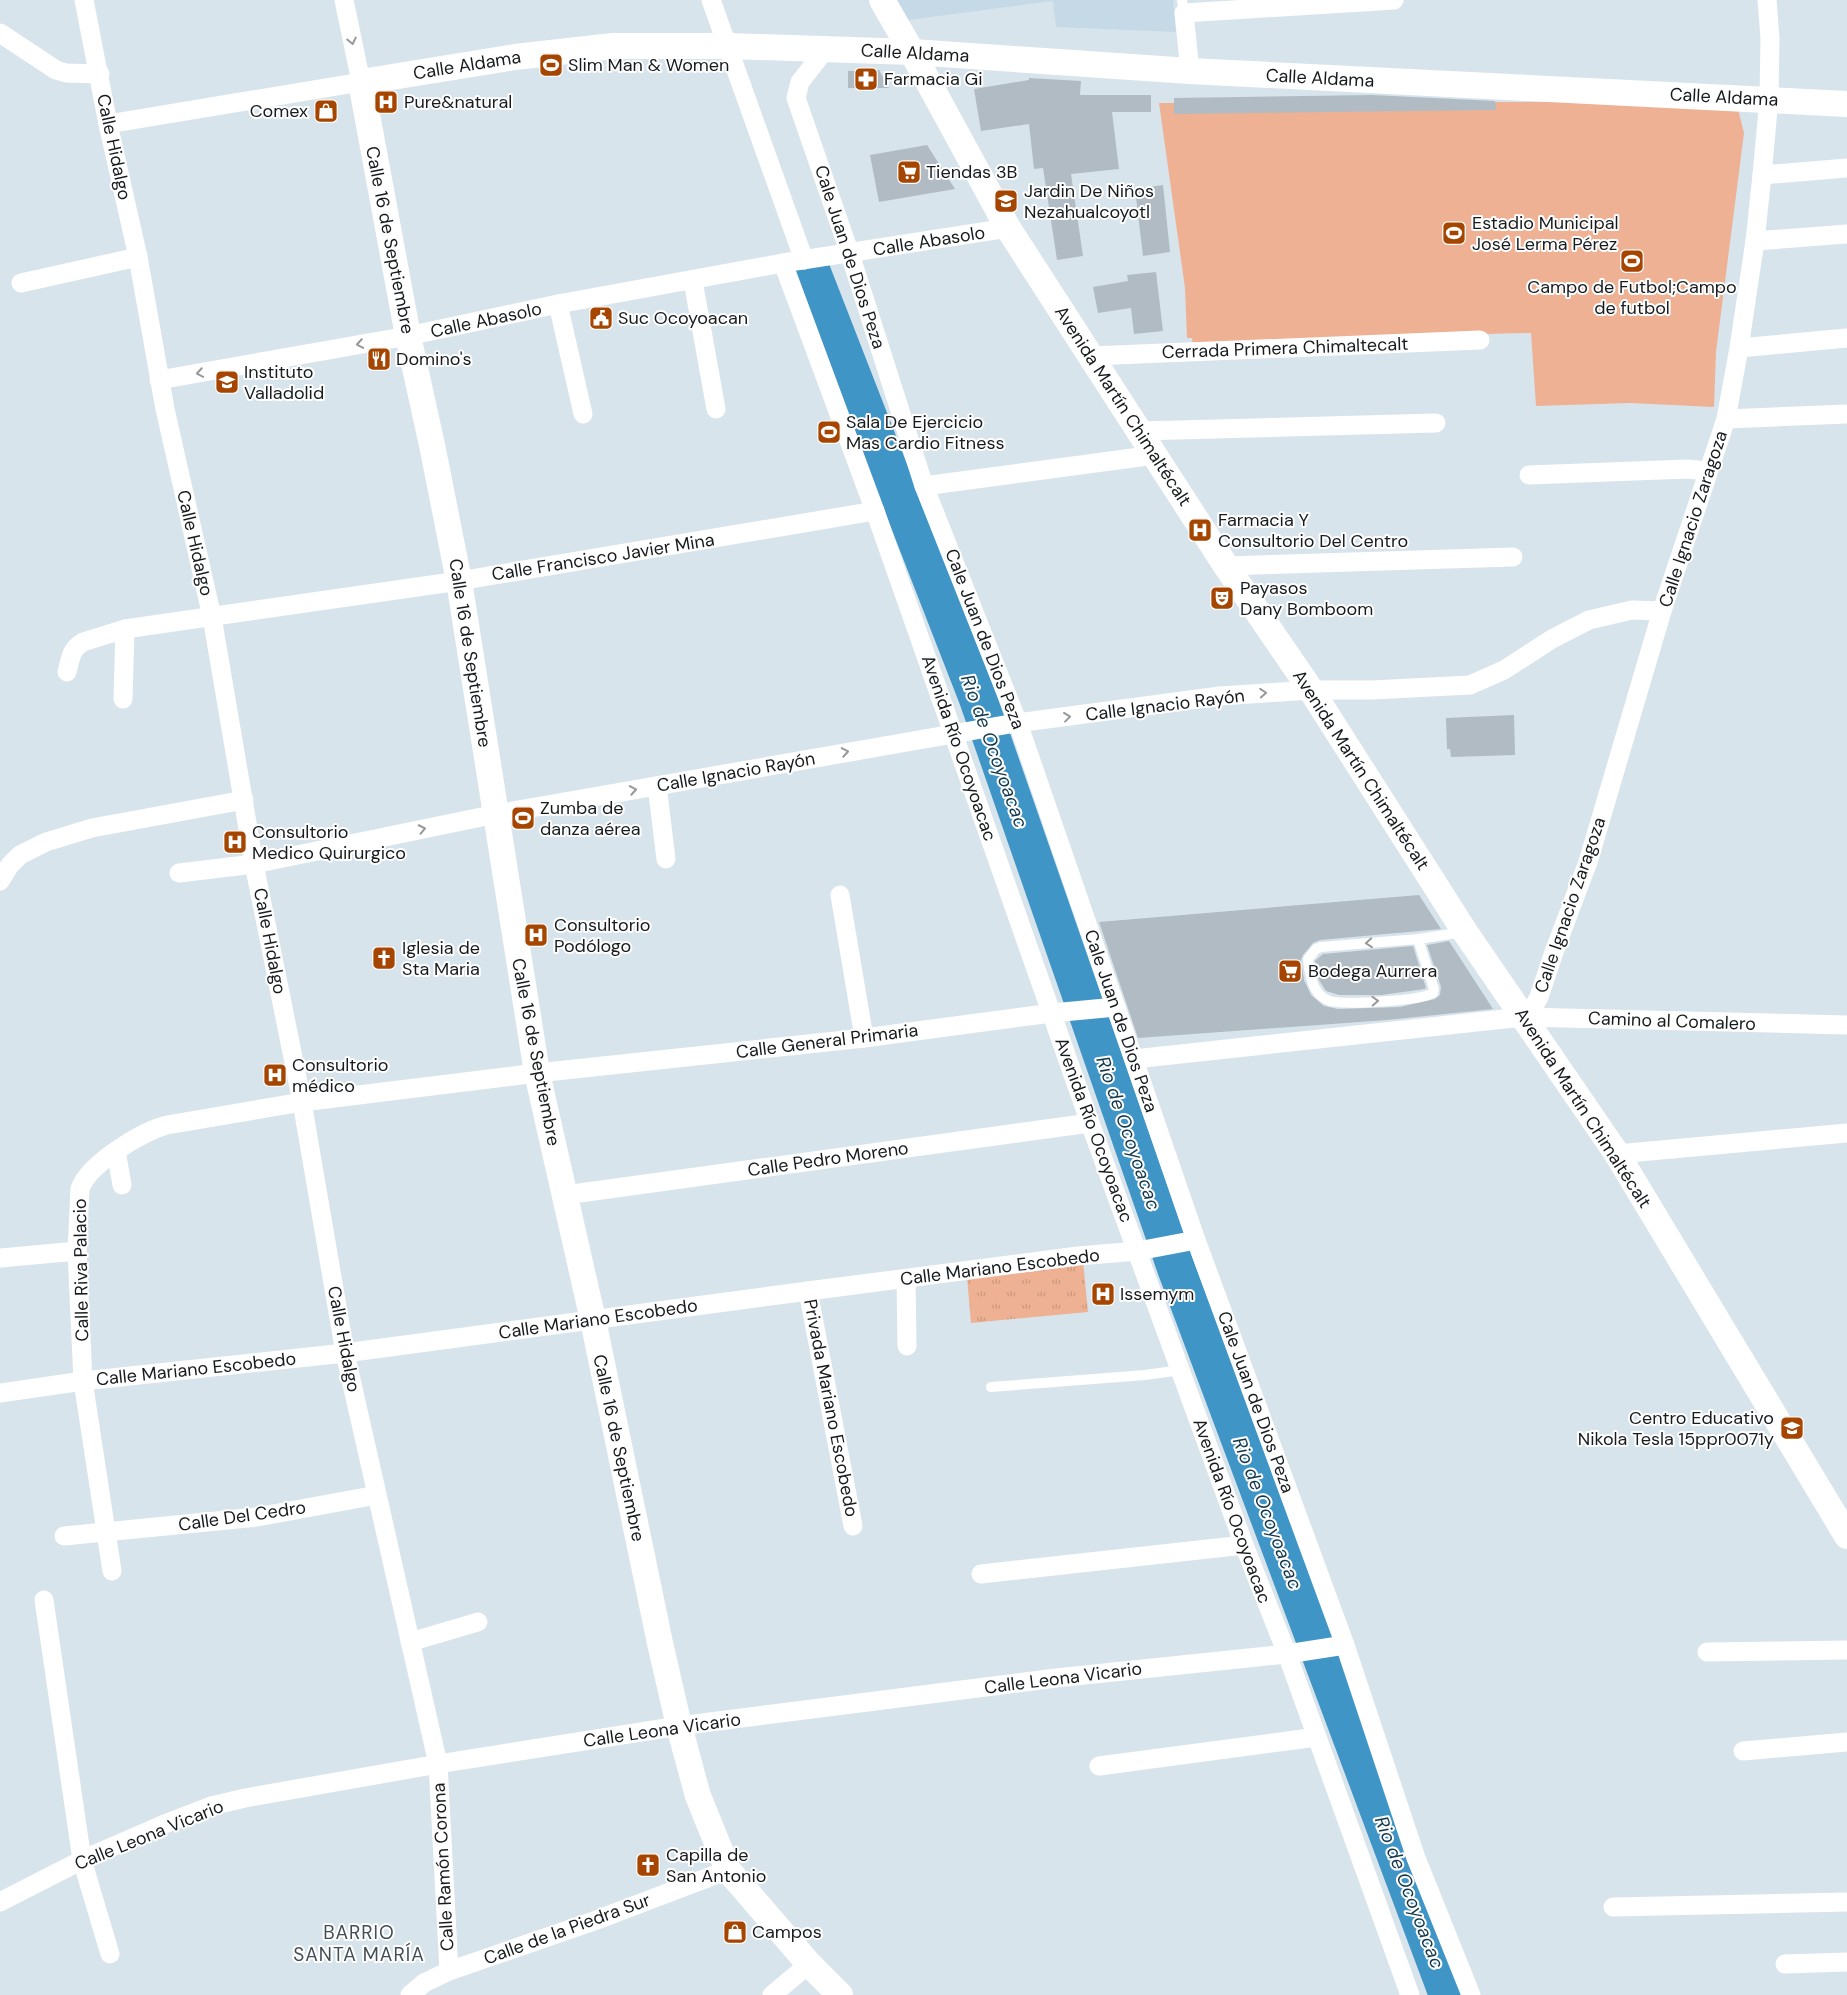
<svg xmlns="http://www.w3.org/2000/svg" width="1847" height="1995" viewBox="0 0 1847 1995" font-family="'DM Sans',sans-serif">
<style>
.built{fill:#c6d9e6}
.grass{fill:url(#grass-tufts)}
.pitch{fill:#efb193}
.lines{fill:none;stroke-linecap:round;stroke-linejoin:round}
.river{stroke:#4095c7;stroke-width:38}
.building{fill:#b0bbc3}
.lane{stroke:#fff;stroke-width:10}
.street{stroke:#fff;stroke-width:19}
.secondary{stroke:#fff;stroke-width:26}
.oneway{stroke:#97989a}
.labels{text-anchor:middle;stroke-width:4;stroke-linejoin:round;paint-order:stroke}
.street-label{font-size:18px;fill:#171b1e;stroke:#fff}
.poi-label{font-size:18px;fill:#171b1e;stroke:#fff;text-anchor:start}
.water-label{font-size:19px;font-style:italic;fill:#13384d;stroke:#fff}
.neighbourhood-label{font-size:19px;letter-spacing:1px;fill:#434d54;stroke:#fff}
</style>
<defs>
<pattern id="grass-tufts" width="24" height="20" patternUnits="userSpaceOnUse" patternTransform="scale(1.25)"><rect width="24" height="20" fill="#efb193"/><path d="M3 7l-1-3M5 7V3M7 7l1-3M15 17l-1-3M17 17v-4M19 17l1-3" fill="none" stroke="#cc987e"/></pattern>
</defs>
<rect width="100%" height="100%" fill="#d8e4ec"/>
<polygon class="built" points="896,0 1173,0 1176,32 1056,27 1053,1 908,20"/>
<polygon class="grass" points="1083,1261 1088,1312 971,1323 967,1277"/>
<polygon class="pitch" points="1533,102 1566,102 1738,109 1744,133 1716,352 1714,407 1630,403 1536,406 1531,333 1320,338 1193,346 1192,338 1187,338 1185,288 1159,103"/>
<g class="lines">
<polyline class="river" points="811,270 977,696 1176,1268 1448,1995"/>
</g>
<g class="building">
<polygon points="879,70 889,88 848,88 848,71"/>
<polygon points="1029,78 1081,81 1080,95 1151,95 1151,112 1112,112 1119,169 1071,174 1083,256 1057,260 1043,168 1034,169 1029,124 981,131 974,89 1029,80"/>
<polygon points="1372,95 1495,101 1496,110 1174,114 1174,98"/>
<polygon points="927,145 955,189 879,202 870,155"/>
<polygon points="1163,185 1170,252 1143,256 1135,189"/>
<polygon points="1156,272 1163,331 1134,334 1131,308 1098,313 1093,287 1128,281 1127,275"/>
<polygon points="1514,715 1515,755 1451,757 1450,749 1447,749 1446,718"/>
<polygon points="1419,895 1441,929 1320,940 1313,943 1303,955 1301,960 1304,980 1311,995 1324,1006 1338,1009 1400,1007 1435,999 1440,995 1441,987 1427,945 1449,941 1493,1009 1387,1020 1138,1038 1099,922"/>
<polygon points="1413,946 1426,988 1424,989 1382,995 1339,995 1326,991 1319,980 1315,961 1323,954"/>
</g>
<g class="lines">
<g class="lane">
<polyline points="1182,0 1184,13"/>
<path d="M1418,939L1434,989L1433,993C1420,1001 1346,1005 1330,1001C1327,1000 1322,997 1320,995C1311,986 1309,971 1308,959L1316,949L1321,947L1418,939L1464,932"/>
<polyline points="991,1387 1145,1375 1181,1370"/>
</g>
<g class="street">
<polyline points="84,0 108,124 138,257 165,409 212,617 254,864 302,1102 345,1353 438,1764 449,1971"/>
<polyline points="711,0 804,260"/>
<polyline points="0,33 56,70 66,73 100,74"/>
<polyline points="825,50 800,82 796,98 850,254 924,486 1018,723 1196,1240 1345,1645 1416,1858 1471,1995"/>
<polyline points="1190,71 1184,13 1394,0"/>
<polyline points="108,124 361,82 344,0"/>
<polyline points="1762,175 1847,168"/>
<polyline points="1755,241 1847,234"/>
<polyline points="783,263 875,511 1090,1123 1244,1545 1287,1654 1410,1995"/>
<polyline points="693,281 716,409"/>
<polyline points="21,283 138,257"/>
<polyline points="558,304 583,414"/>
<polyline points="1739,348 1847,338"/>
<polyline points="1091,356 1480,340"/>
<polyline points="159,380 408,336 558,304 783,263 1008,228"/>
<polyline points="1726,419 1847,414"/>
<polyline points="1140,431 1436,423"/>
<polyline points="1529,475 1687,469 1708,471"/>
<polyline points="924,486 1155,455"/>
<polyline points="1226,566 1513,557"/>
<path d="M67,672C71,658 70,650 83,642L125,629L459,581L875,511"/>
<polyline points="123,699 125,629"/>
<polyline points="657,786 666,859"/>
<polyline points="179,873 254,864 496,814 1010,724 1220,696 1311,690 1372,690 1470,685 1504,670 1552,639 1589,620 1632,610 1662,611"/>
<polyline points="0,881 10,865 20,855 46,842 92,828 244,800"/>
<polyline points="840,895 864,1038"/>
<polyline points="1523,1017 1533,1008 1539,997 1554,952 1588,862 1662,611 1726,419 1739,348 1755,241 1762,175 1769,99 1770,38 1767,0"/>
<polyline points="1134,1059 1523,1017 1847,1025"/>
<polyline points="116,1151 122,1185"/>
<polyline points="1617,1154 1847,1133"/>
<polyline points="565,1195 1090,1123"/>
<polyline points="0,1258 77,1251"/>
<polyline points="906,1279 907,1346"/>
<polyline points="808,1291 853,1526"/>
<polyline points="0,1393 83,1381 345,1353 808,1291 1078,1256 1138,1251 1196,1240"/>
<polyline points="64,1536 257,1517 377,1495"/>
<path d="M112,1571L83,1381L77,1251L80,1189C88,1164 143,1131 167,1125L302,1102L537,1073L864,1038L1052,1013L1116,1007"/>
<polyline points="981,1574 1244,1545"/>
<polyline points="44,1600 82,1860 110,1954"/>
<polyline points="410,1642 478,1622"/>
<polyline points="1707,1652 1847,1650"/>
<polyline points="1743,1751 1847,1742"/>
<polyline points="1099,1766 1317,1737"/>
<polyline points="0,1902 82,1860 167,1823 211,1806 245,1798 438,1764 679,1726 1056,1678 1287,1654 1345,1645"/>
<polyline points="1613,1907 1847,1902"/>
<polyline points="1785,1964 1847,1962"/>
<polyline points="410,1995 424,1983 449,1971 594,1921 728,1870"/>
<polyline points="772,1995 809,1964"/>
</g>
<g class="secondary">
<polyline points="882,0 912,52 1008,228 1226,566 1311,690 1465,932 1617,1154 1847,1536"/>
<polyline points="840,1995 809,1964 728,1870 698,1796 679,1726 660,1643 593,1320 537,1073 459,581 432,445 408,336 361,82 515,57 613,46 729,46 912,52 1190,71 1847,104"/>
</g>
</g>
<defs><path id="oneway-chevron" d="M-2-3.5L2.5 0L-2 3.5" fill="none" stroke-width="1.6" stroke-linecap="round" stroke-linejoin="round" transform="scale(1.25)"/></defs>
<g class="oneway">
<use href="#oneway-chevron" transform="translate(352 41) rotate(78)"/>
<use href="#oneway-chevron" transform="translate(360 344) rotate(170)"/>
<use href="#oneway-chevron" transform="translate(200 373) rotate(170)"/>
<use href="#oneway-chevron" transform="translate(1263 693) rotate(-4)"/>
<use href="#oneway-chevron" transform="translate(1067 717) rotate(-7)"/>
<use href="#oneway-chevron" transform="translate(845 752) rotate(-10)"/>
<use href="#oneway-chevron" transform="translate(633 790) rotate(-10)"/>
<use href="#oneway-chevron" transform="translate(422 829) rotate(-12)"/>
<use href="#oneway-chevron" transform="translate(1369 943) rotate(175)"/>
<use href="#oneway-chevron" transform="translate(1375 1001) rotate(-3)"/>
</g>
<defs>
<g id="stadium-square" transform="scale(1.25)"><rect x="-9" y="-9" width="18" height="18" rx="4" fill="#a64500" stroke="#fff"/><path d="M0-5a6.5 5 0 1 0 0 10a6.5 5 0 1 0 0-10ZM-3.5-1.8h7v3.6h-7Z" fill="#fff"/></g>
<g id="pharmacy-square" transform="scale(1.25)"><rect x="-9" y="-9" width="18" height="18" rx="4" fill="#a64500" stroke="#fff"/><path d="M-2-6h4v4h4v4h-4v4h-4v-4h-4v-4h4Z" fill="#fff"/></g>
<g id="hospital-square" transform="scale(1.25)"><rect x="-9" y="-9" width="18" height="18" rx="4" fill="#a64500" stroke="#fff"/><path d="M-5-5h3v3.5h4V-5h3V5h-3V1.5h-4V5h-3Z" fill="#fff"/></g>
<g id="shop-square" transform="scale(1.25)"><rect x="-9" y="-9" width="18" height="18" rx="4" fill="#a64500" stroke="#fff"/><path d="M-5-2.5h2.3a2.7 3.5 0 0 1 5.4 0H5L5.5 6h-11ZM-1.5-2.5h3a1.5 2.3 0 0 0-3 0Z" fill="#fff"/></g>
<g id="supermarket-square" transform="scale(1.25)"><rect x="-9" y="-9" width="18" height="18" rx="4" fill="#a64500" stroke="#fff"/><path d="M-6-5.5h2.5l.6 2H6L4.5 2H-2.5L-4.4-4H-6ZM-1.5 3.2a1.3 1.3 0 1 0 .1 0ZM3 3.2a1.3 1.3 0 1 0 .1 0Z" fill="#fff"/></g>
<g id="school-square" transform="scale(1.25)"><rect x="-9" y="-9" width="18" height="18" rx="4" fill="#a64500" stroke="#fff"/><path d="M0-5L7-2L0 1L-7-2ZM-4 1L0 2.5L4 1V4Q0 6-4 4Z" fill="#fff"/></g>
<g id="civic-square" transform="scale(1.25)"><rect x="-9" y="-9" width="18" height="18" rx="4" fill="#a64500" stroke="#fff"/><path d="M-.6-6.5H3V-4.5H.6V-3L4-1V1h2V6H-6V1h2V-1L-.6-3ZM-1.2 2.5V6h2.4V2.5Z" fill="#fff"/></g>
<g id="restaurant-square" transform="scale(1.25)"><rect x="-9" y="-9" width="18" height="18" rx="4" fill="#a64500" stroke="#fff"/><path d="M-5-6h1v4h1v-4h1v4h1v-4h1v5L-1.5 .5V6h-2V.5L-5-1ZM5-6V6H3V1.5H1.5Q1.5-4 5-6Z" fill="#fff"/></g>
<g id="theatre-square" transform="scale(1.25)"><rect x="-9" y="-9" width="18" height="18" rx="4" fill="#a64500" stroke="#fff"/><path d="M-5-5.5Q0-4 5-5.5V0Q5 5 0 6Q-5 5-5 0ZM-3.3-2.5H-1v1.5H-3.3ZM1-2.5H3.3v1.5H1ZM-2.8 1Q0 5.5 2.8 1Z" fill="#fff"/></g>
<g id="church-square" transform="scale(1.25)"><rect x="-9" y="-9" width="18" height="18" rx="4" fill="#a64500" stroke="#fff"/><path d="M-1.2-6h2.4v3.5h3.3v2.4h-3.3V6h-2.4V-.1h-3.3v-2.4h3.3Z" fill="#fff"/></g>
</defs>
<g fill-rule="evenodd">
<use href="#stadium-square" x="551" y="65"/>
<use href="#pharmacy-square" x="866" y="79"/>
<use href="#hospital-square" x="386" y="102"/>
<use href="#shop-square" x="326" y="111"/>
<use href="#supermarket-square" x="909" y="172"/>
<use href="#school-square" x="1006" y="201"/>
<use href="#stadium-square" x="1454" y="233"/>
<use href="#stadium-square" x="1632" y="261"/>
<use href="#civic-square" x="601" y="318"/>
<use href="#restaurant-square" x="379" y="359"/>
<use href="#school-square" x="227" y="382"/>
<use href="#stadium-square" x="829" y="432"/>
<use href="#hospital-square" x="1200" y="530"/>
<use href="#theatre-square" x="1222" y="598"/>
<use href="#stadium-square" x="523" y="818"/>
<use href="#hospital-square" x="235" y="842"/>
<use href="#hospital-square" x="536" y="935"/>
<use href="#church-square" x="384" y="958"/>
<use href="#supermarket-square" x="1290" y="971"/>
<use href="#hospital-square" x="275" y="1075"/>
<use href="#hospital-square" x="1103" y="1294"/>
<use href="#school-square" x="1792" y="1428"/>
<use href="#church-square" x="648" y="1865"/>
<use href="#shop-square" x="735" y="1932"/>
</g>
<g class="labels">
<g class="street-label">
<text transform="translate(915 53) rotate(3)" y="6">Calle Aldama</text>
<text transform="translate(467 65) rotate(-9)" y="6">Calle Aldama</text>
<text transform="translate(1320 78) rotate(3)" y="6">Calle Aldama</text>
<text transform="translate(1724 97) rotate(3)" y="6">Calle Aldama</text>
<text transform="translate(114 147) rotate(78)" y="6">Calle Hidalgo</text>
<text transform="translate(390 240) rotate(79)" y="6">Calle 16 de Septiembre</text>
<text transform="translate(929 241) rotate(-9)" y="6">Calle Abasolo</text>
<text transform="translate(850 257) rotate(72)" y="6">Cale Juan de Dios Peza</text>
<text transform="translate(486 320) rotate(-12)" y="6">Calle Abasolo</text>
<text transform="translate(1285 348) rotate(-2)" y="6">Cerrada Primera Chimaltecalt</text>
<text transform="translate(1123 406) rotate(57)" y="6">Avenida Martín Chimaltécalt</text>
<text transform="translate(1693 519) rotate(-72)" y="6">Calle Ignacio Zaragoza</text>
<text transform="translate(195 543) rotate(77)" y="6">Calle Hidalgo</text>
<text transform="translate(603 557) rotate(-9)" y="6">Calle Francisco Javier Mina</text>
<text transform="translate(985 639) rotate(69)" y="6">Cale Juan de Dios Peza</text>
<text transform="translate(470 653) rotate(81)" y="6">Calle 16 de Septiembre</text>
<text transform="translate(1165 705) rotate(-7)" y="6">Calle Ignacio Rayón</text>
<text transform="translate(959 748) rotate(71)" y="6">Avenida Río Ocoyoacac</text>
<text transform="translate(1361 770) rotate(57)" y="6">Avenida Martín Chimaltécalt</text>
<text transform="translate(736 772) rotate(-10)" y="6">Calle Ignacio Rayón</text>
<text transform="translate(1570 905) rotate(-71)" y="6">Calle Ignacio Zaragoza</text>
<text transform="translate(270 941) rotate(79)" y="6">Calle Hidalgo</text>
<text transform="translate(1121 1021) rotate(71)" y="6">Cale Juan de Dios Peza</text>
<text transform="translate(1672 1021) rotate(2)" y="6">Camino al Comalero</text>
<text transform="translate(827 1041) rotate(-7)" y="6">Calle General Primaria</text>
<text transform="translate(536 1052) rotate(79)" y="6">Calle 16 de Septiembre</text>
<text transform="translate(1583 1108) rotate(57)" y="6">Avenida Martín Chimaltécalt</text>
<text transform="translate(1094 1130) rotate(70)" y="6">Avenida Río Ocoyoacac</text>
<text transform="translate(828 1159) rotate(-8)" y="6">Calle Pedro Moreno</text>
<text transform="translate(1000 1267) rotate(-7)" y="6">Calle Mariano Escobedo</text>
<text transform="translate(81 1270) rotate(-91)" y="6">Calle Riva Palacio</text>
<text transform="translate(598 1319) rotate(-8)" y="6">Calle Mariano Escobedo</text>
<text transform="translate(344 1339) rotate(79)" y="6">Calle Hidalgo</text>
<text transform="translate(196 1369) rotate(-6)" y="6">Calle Mariano Escobedo</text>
<text transform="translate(1256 1402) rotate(70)" y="6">Cale Juan de Dios Peza</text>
<text transform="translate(831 1408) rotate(79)" y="6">Privada Mariano Escobedo</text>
<text transform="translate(619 1448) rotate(78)" y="6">Calle 16 de Septiembre</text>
<text transform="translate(1232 1511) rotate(70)" y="6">Avenida Río Ocoyoacac</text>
<text transform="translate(242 1516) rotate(-8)" y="6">Calle Del Cedro</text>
<text transform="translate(1063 1678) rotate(-7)" y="6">Calle Leona Vicario</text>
<text transform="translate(662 1730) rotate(-8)" y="6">Calle Leona Vicario</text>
<text transform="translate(149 1835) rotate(-22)" y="6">Calle Leona Vicario</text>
<text transform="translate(443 1867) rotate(-93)" y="6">Calle Ramón Corona</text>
<text transform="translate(567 1929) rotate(-20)" y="6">Calle de la Piedra Sur</text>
</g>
<g class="poi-label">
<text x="568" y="71">Slim Man &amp; Women</text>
<text x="884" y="85">Farmacia Gi</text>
<text x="404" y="108">Pure&amp;natural</text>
<text x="308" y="117" text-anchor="end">Comex</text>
<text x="926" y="178">Tiendas 3B</text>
<text x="1024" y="197">Jardin De Niños<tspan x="1024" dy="21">Nezahualcoyotl</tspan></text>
<text x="1472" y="229">Estadio Municipal<tspan x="1472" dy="21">José Lerma Pérez</tspan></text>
<text x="1632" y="293" text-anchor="middle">Campo de Futbol;Campo<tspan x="1632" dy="21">de futbol</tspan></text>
<text x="618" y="324">Suc Ocoyoacan</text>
<text x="396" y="365">Domino's</text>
<text x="244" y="378">Instituto<tspan x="244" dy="21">Valladolid</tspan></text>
<text x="846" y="428">Sala De Ejercicio<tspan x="846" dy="21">Mas Cardio Fitness</tspan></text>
<text x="1218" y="526">Farmacia Y<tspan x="1218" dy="21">Consultorio Del Centro</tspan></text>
<text x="1240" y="594">Payasos<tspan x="1240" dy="21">Dany Bomboom</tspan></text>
<text x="540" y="814">Zumba de<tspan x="540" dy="21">danza aérea</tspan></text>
<text x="252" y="838">Consultorio<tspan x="252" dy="21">Medico Quirurgico</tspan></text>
<text x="554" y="931">Consultorio<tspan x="554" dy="21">Podólogo</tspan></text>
<text x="402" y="954">Iglesia de<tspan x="402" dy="21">Sta Maria</tspan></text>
<text x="1308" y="977">Bodega Aurrera</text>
<text x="292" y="1071">Consultorio<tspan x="292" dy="21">médico</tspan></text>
<text x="1120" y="1300">Issemym</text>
<text x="1774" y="1424" text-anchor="end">Centro Educativo<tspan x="1774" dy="21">Nikola Tesla 15ppr0071y</tspan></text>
<text x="666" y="1861">Capilla de<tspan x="666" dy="21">San Antonio</tspan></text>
<text x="752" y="1938">Campos</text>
</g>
<g class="water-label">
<text transform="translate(995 751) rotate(70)" y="7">Rio de Ocoyoacac</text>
<text transform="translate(1129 1133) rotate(71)" y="7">Rio de Ocoyoacac</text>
<text transform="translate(1268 1513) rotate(69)" y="7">Rio de Ocoyoacac</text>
<text transform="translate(1410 1892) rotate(69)" y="7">Rio de Ocoyoacac</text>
</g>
<g class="neighbourhood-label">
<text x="359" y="1939">BARRIO<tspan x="359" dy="22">SANTA MARÍA</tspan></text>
</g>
</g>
</svg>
